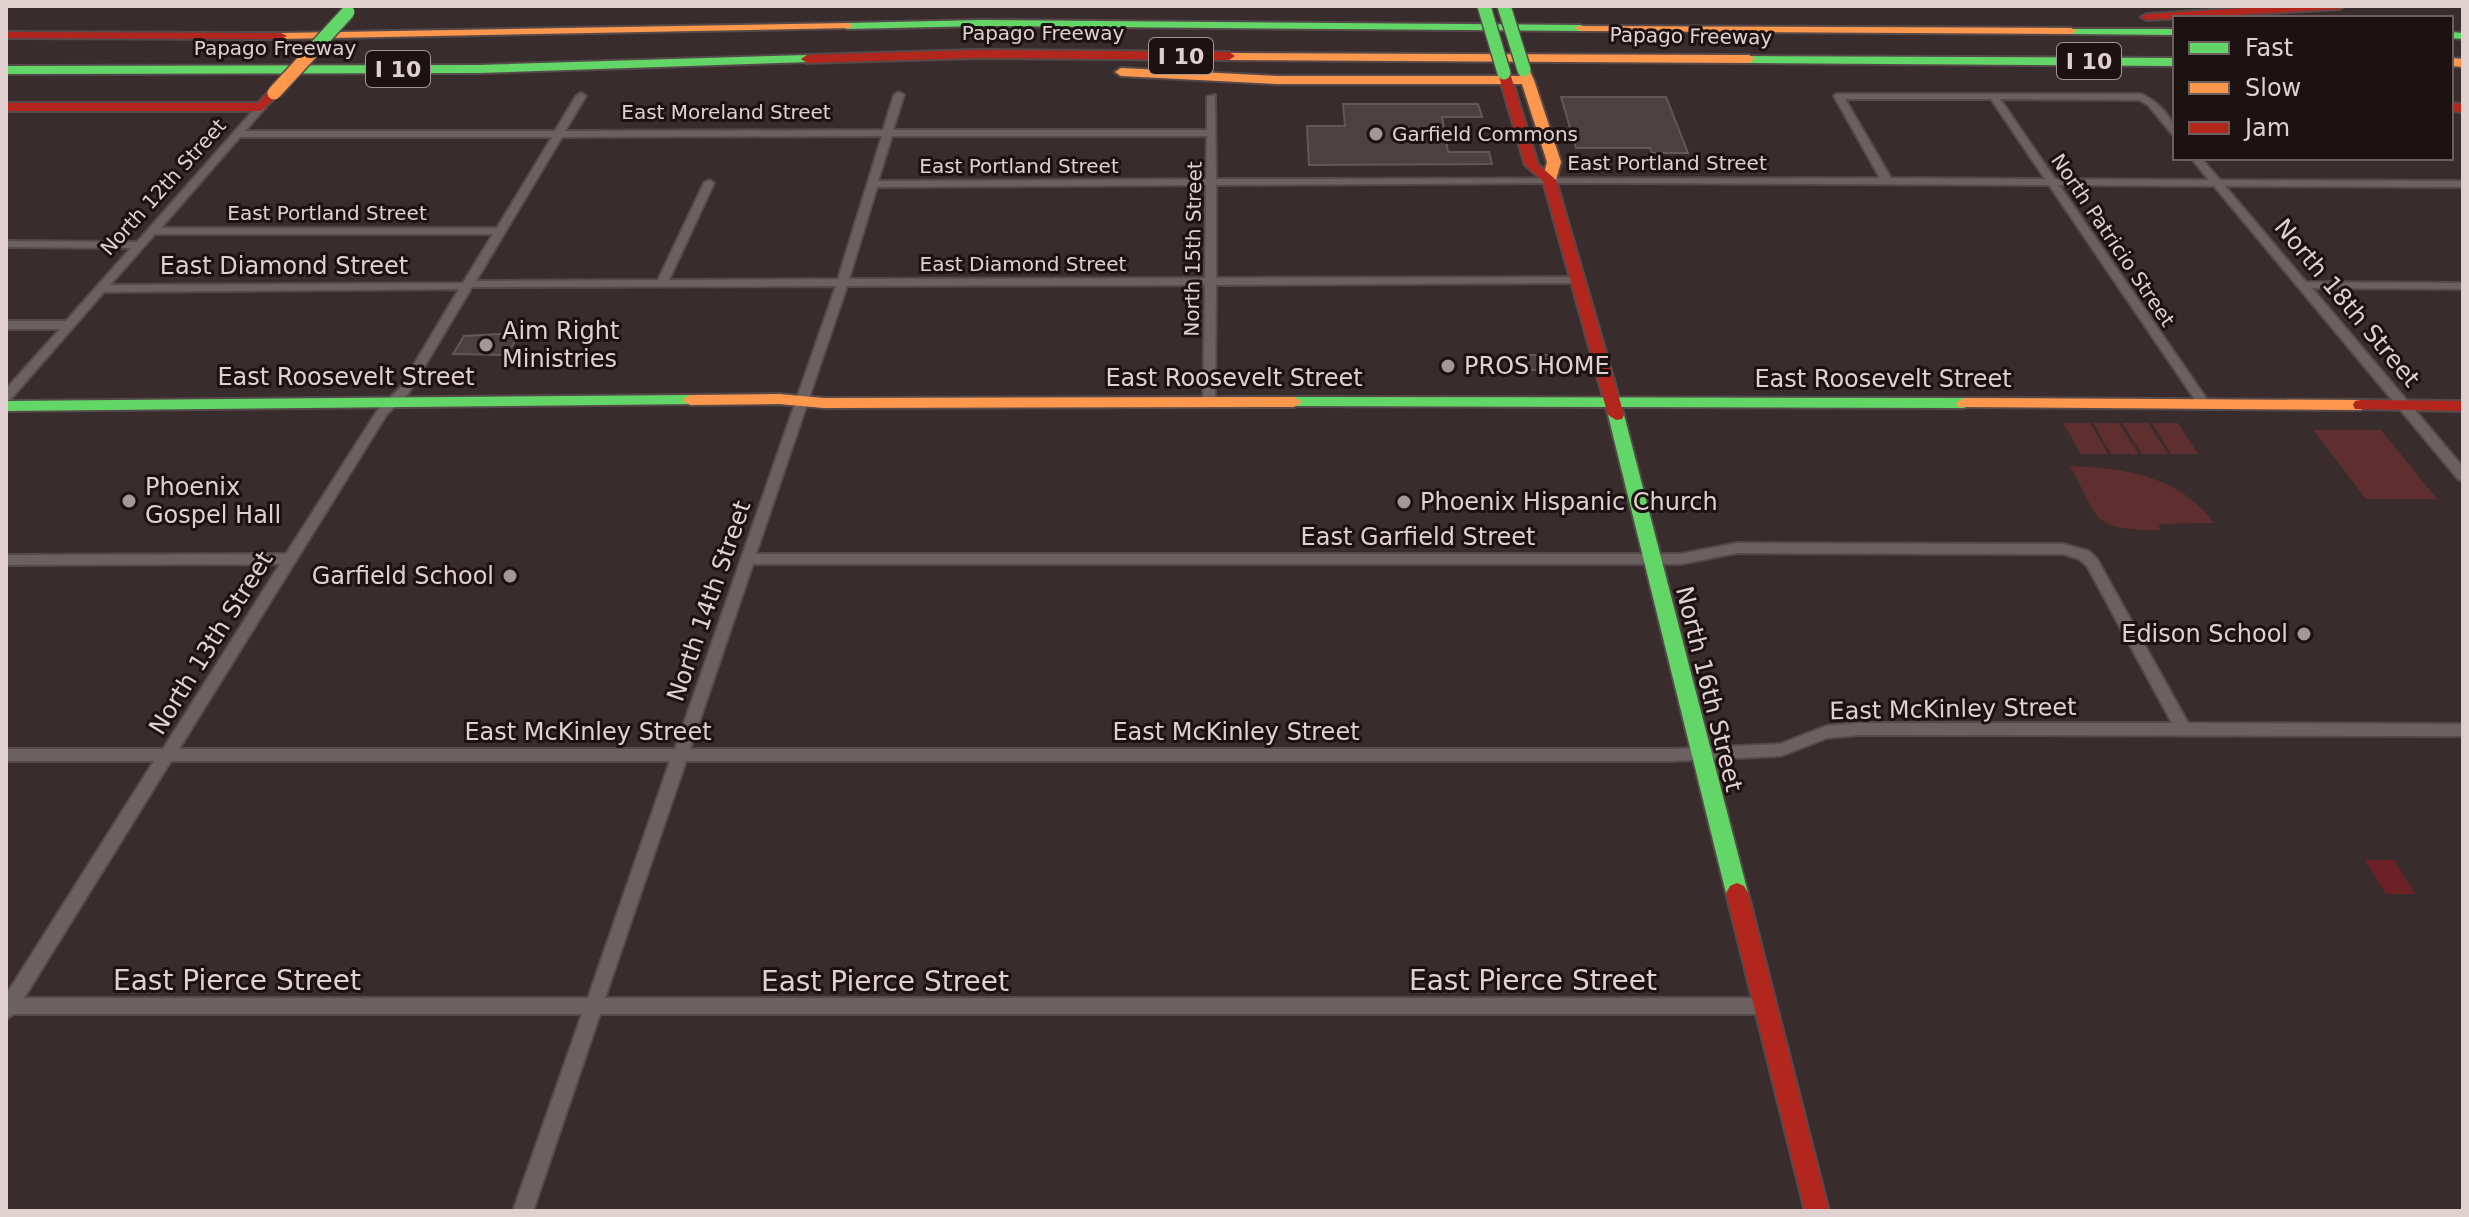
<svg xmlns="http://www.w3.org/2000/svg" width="2469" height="1217" viewBox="0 0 2469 1217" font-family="'DejaVu Sans',sans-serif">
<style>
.green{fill:#5f2f30}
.water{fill:#6c2127}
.building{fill:#4c4141;stroke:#635858;stroke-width:2}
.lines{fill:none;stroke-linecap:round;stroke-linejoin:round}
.street-casing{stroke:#554949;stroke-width:4}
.fast-casing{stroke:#554949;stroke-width:4}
.slow-casing{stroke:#554949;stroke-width:4}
.jam-casing{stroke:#554949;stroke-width:4}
.street{fill:#6c6161;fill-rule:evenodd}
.fast{fill:#63d668;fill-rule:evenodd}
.slow{fill:#ff974d;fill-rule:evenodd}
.jam{fill:#b3261e;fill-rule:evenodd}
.fast-bridge-casing{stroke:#554949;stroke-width:16;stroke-linecap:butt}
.slow-bridge-casing{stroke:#554949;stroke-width:16;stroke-linecap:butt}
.fast-bridge{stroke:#63d668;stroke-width:13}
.slow-bridge{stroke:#ff974d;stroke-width:13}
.poi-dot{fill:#a69797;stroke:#1d1212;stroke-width:3}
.labels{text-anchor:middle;stroke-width:6;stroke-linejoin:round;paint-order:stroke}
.far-street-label{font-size:20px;fill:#e1d0d0;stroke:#1d1212}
.far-poi-label{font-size:20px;fill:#e1d0d0;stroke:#1d1212;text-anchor:start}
.shield{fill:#1d1212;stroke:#a69797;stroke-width:2}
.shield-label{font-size:22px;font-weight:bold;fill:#e1d0d0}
.street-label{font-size:24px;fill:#e1d0d0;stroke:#1d1212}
.poi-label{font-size:24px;fill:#e1d0d0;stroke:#1d1212;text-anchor:start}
.near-street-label{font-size:28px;fill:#e1d0d0;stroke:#1d1212}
</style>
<rect width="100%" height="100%" fill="#382c2c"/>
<g class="green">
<polygon points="2063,423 2090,423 2108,454 2081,454"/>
<polygon points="2093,423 2119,423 2138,454 2111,454"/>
<polygon points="2122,423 2148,423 2168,454 2142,454"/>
<polygon points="2152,423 2178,423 2198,454 2171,454"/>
<polygon points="2313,430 2381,430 2437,499 2366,499"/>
<path d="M2070,466C2125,468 2180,476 2214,523L2158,524L2161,530C2088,530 2100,519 2070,466Z"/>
</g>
<polygon class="water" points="2365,860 2394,860 2415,894 2386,894"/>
<g class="building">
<polygon points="1561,97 1666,97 1688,153 1652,153 1650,148 1576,148"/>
<polygon points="1343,104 1478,104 1482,117 1442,117 1448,152 1489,152 1492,164 1309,165 1307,126 1345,126"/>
<polygon points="499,334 519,334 507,355 453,354 464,336"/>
<polygon points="1527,355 1551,355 1555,370 1530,370"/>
</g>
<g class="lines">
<g class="street-casing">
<path id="street" d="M899,92L904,95L893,130H1207V97L1215,95L1216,179L1880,178L1834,96L1836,94H2141C2156,100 2175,118 2175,135L2172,134L2148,105L2139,100L2000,99L2055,179L2209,180L2191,158H2201L2220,180L2463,181V187L2225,186L2306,282L2463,283V289L2312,288L2463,467V481L2458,479L2214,186L2059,185L2208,401L2210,404L2208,407H2200L2049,185L1579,183L1216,185V278L1578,277L1584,280L1578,283L1216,285L1215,402L1209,406L1203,402L1205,285L847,286L756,554H1681L1737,543L2063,544L2089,551L2097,559L2188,723L2463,724V736L1859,735L1827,738L1781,756L1673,761H686L605,998H1764L1770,1000L1773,1006L1770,1012L1764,1014H600L533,1211H513L582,1014H14L6,1019V995L154,761H6V749H163L280,564L6,565V555L286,554L379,408L400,388L459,289L104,292L10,400L6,401V389L60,329H6V321H66L131,248L6,247V241L137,242L258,105L261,104L266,107L245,131H555L576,96L581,93L586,96L565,131L883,130L894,95ZM1845,99H1991L2045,179L1891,178ZM882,136L838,279L669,280L714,183L709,180L704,183L658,280L476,281L562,137ZM892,136H1207L1206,179L878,181ZM240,137H552L497,228H161ZM1206,185L1205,278L849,279L877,187ZM155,234H493L463,283L110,285ZM836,286L675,749H179L387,414L408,394L472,287ZM1737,553L2063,554L2079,559L2087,566L2172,723H1859L1826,726L1780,744L1673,749H690L753,564H1681ZM171,761H670L588,998H24Z"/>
</g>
<g class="fast-casing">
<g id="fast">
<polygon points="981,20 1581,25 1587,28 1581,31 981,26 847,29 841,26 847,23"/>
<polygon points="2067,29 2175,29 2175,35 2071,34 2067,33"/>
<polygon points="2451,32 2463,33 2463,39 2451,38"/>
<polygon points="807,55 813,59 811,62 479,73 6,74 6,66 479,65"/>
<polygon points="1745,56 2175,58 2175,66 1749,63 1745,62"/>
<polygon points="690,395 698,400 696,404 6,411 6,401"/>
<polygon points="1294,397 1964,398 1972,403 1964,408 1288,406 1286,402 1288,398"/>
<polygon points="1616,410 1624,415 1748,893 1744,900 1737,903 1730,900 1726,893 1608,415"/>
</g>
</g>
<g class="slow-casing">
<g id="slow">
<polygon points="847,23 851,24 851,28 281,39 275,36 281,33"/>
<polygon points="1577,26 2071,28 2077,31 2071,34 1581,31 1575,28"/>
<polygon points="1225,53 1749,55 1755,59 1749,63 1229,60 1225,59"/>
<polygon points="2451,58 2463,59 2463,67 2451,66"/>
<polygon points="1524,66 1528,67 1534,80 1561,162 1556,180 1549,184 1542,180 1547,162 1522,84 1277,84 1121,76 1115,72 1121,68 1277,76 1520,76 1518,70"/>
<polygon points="779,394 824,398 1294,397 1302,402 1294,407 824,408 779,404 690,405 682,400 690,395"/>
<polygon points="1964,398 2361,400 2369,405 2361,410 1958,407 1956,403"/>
</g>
</g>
<g class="jam-casing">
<g id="jam">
<polygon points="2280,6 2345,6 2339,9 2147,20 2141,17 2147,14"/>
<polygon points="6,32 281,33 287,36 281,39 6,38"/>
<polygon points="975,50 1229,52 1235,56 1229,60 975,58 807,63 801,59 807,55"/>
<polygon points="1500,70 1510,73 1538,164 1556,180 1624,415 1622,419 1616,420 1608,415 1543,181 1525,165 1498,73"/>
<polygon points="270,90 280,93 261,111 6,111 6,103 258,103"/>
<polygon points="2451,103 2463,104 2463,112 2451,111"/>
<polygon points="2361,400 2463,401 2463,411 2355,409 2353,405 2355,401"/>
<polygon points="1737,883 1744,886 1748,893 1829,1211 1805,1211 1726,893 1730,886"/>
</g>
</g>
<use href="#street" class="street"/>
<use href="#fast" class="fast"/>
<use href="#slow" class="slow"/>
<use href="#jam" class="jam"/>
<g class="fast-bridge-casing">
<g id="fast-bridge">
<polyline points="1484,6 1504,73"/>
<polyline points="1504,6 1524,70"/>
<polyline points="314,49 348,12"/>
</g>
</g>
<g class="slow-bridge-casing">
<polyline id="slow-bridge" points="274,93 311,53"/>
</g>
<use href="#fast-bridge" class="fast-bridge"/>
<use href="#slow-bridge" class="slow-bridge"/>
</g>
<g class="poi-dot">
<circle cx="1376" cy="134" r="8"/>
<circle cx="486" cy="345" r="8"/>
<circle cx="1448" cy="366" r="8"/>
<circle cx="129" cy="501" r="8"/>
<circle cx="1404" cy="502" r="8"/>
<circle cx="510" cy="576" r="8"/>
<circle cx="2304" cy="634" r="8"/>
</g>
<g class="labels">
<g class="far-street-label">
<text x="1043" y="40">Papago Freeway</text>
<text transform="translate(1691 36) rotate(1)" y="7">Papago Freeway</text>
<text x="275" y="55">Papago Freeway</text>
<text x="726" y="119">East Moreland Street</text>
<text x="1667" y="170">East Portland Street</text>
<text x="1019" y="173">East Portland Street</text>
<text transform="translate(163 187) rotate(-48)" y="7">North 12th Street</text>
<text x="327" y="220">East Portland Street</text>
<text transform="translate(2113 240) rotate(56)" y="7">North Patricio Street</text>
<text transform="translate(1193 249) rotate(-89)" y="7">North 15th Street</text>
<text x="1023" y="271">East Diamond Street</text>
</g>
<g class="far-poi-label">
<text x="1392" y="141">Garfield Commons</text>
</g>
<g class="shield">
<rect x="1149" y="38" width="64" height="36" rx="6"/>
<rect x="2057" y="43" width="64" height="36" rx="6"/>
<rect x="366" y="51" width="64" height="36" rx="6"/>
</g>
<g class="shield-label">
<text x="1181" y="64">I 10</text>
<text x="2089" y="69">I 10</text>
<text x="398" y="77">I 10</text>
</g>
<g class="street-label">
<text x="284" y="274">East Diamond Street</text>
<text transform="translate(2347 303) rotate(50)" y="8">North 18th Street</text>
<text x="346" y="385">East Roosevelt Street</text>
<text x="1234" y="386">East Roosevelt Street</text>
<text x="1883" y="387">East Roosevelt Street</text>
<text x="1418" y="545">East Garfield Street</text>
<text transform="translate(709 601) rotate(-71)" y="8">North 14th Street</text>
<text transform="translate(211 643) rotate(-58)" y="8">North 13th Street</text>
<text transform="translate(1709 689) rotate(76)" y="8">North 16th Street</text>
<text transform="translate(1953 709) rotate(-1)" y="8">East McKinley Street</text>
<text x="588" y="740">East McKinley Street</text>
<text x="1236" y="740">East McKinley Street</text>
</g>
<g class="poi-label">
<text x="502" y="339">Aim Right<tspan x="502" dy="28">Ministries</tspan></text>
<text x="1464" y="374">PROS HOME</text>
<text x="145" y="495">Phoenix<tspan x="145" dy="28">Gospel Hall</tspan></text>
<text x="1420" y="510">Phoenix Hispanic Church</text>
<text x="494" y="584" text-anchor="end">Garfield School</text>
<text x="2288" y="642" text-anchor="end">Edison School</text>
</g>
<g class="near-street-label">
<text x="237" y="990">East Pierce Street</text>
<text x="1533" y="990">East Pierce Street</text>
<text x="885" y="991">East Pierce Street</text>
</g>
</g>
<rect width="2469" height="1217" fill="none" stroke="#e1d0d0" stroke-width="16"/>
<rect x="2173" y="16" width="280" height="144" fill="#1d1212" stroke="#6b5e5e" stroke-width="2"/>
<rect x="2189" y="42" width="40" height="12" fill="#63d668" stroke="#6b5e5e" stroke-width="2"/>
<text x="2245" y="56" font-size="24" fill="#e1d0d0">Fast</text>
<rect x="2189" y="82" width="40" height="12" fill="#ff974d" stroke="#6b5e5e" stroke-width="2"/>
<text x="2245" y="96" font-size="24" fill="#e1d0d0">Slow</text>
<rect x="2189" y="122" width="40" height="12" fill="#b3261e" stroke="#6b5e5e" stroke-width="2"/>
<text x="2245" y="136" font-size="24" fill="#e1d0d0">Jam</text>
</svg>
